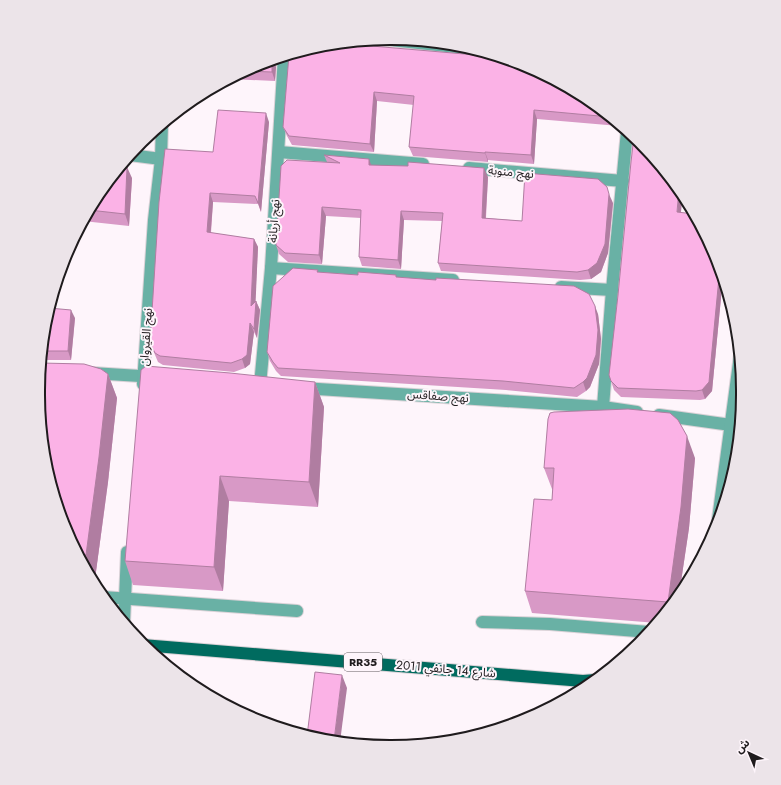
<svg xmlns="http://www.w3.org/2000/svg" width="781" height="785" viewBox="0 0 781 785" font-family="Jost,'Noto Sans Arabic',sans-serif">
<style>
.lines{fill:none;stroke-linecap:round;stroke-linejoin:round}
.street-casing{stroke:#dad2d7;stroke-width:14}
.primary-casing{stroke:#dad2d7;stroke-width:14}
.street{stroke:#69b1a5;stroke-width:12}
.primary{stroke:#006b5f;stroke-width:12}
.wall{fill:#d899c6}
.shaded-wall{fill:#b07da1}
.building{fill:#fbb2e6;stroke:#b07da1}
.labels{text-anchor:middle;stroke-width:4;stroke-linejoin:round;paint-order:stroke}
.shield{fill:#fef5fb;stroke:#625c60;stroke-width:1}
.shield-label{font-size:11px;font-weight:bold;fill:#1f1b1d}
.street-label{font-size:12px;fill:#1f1b1d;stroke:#fef5fb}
.rim{fill:none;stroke:#1f1b1d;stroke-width:2}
</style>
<rect width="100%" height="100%" fill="#fef5fb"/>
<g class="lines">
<g class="street-casing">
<g id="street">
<polyline points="382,39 474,49"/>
<polyline points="279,152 423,164"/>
<polyline points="130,155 161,159"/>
<polyline points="469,168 623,181"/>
<polyline points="271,268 453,280"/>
<polyline points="561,287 612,290"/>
<polyline points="92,373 156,377"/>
<polyline points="143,384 154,220 161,159 162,124"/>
<polyline points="260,385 271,268 284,56"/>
<polyline points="302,388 603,407 637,412"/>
<polyline points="603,407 612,290 627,131"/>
<polyline points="659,415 731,425"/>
<polyline points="717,527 740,355"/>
<polyline points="103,597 297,611"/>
<polyline points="482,622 550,624 649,632"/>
<polyline points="124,623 127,552"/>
</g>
</g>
<g class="primary-casing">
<polyline id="primary" points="142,645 583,681 595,680"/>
</g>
<use href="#street" class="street"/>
<use href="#primary" class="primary"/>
</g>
<g class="wall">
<polygon points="289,55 586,97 620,125 619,126 537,119 534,164 488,160 488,162 413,156 409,147 414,105 377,101 374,152 292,145 287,136 283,127"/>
<polygon points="273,60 276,67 275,81 230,79 255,65"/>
<polygon points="269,122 261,212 258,204 213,202 211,233 254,239 258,247 255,302 256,301 260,310 257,338 254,332 250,364 245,368 234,372 163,365 158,362 150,343 213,152"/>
<polygon points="324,155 372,165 488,177 486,218 522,221 613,203 608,253 601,272 591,279 580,280 441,271 438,263 442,221 404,220 401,269 362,266 359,257 361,218 326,216 322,264 288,262 279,254 276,245 327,162"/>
<polygon points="132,178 129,226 83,221 97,195"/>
<polygon points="681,213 716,255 723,277 712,391 705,399 700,400 621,397 614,390 611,381 618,295"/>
<polygon points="318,272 358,275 397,277 598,314 601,339 599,364 590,387 586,391 577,397 506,390 281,376 276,371 270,361 267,352"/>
<polygon points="75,318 71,360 41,360 45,322"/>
<polygon points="108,374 117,398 108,482 95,579 91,579 65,530"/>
<polygon points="315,382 324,407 318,507 229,501 223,591 133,585 125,561"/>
<polygon points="695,458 689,528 679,595 657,623 532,613 525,591 552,500 553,489 552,489 544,468"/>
</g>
<g class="shaded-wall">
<polygon points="272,60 273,60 276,67 275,81 272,72"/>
<polygon points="374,92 377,101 374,152 370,144"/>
<polygon points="534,110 537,119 534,164 531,155"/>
<polygon points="266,113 269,122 261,212 258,203"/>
<polygon points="485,152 488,160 488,162 485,153"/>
<polygon points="369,159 372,167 369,165"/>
<polygon points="127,167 132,178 129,226 125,214"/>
<polygon points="484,168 488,177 485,227 482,218"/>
<polygon points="679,189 683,193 680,221 677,212"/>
<polygon points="210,193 213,202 210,241 207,232"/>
<polygon points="609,194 613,203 608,253 601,272 591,279 588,270"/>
<polygon points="322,207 326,216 322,264 319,255"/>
<polygon points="401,211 404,220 401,269 398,260"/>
<polygon points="254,239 258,247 255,315 251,306"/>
<polygon points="720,267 723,277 712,391 705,399 702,390"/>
<polygon points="256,301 260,310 257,338 254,329"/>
<polygon points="595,306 598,314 601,339 599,364 590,387 586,391 583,382"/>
<polygon points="71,310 75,318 71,360 68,351"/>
<polygon points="250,323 254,332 250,364 245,368 242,359"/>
<polygon points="108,374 117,398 108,482 95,579 86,555"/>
<polygon points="315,382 324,407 318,507 309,482"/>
<polygon points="687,436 695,458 689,528 679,595 670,607 668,602"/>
<polygon points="220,476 229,501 223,591 214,567"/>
<polygon points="342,675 347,688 340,742 334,741"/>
</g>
<g class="building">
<polygon points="337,43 499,57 525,65 586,97 610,117 534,110 531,155 485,152 485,153 409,147 414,96 374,92 370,144 289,136 283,127 289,55 322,45"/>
<polygon points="272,60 272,72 244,71 255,65"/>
<polygon points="218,110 266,113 258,203 255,196 210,193 207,232 254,239 251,306 256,301 254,329 250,323 247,355 242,359 231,363 160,356 155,353 150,343 159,202 165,149 213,152"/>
<polygon points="634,136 640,141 679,189 677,212 694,214 716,255 720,267 709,382 702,390 696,391 618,388 611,381 609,375 618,295 631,162"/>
<polygon points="324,155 369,159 369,165 408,166 408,162 484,168 482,218 522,221 525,173 598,179 607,187 609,194 605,244 597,263 588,270 577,272 438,263 443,213 401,211 398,260 359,257 361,210 322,207 319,255 285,253 276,245 281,166 287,160 340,163"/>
<polygon points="123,163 127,167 125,214 89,210 97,195"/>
<polygon points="293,268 318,270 317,272 358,275 358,272 396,275 396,277 436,280 436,278 574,286 589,294 595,306 598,330 596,355 587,378 583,382 574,388 503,381 278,368 273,362 267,352 273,286"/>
<polygon points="49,308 71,310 68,351 42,351 45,322"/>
<polygon points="41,363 84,364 101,369 108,374 99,457 86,555 78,554 65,530 45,463 38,394"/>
<polygon points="146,366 230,373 315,382 309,482 220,476 214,567 125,561 141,370"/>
<polygon points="628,409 670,413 678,420 687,436 681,507 668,602 525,591 534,499 552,500 554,468 544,468 548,419 550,413 554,412"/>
<polygon points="315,672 342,675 334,741 322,740 307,736"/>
</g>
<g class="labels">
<rect class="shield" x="344" y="653" width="38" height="18" rx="3"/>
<g class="shield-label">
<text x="363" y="666">RR35</text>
</g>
<g class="street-label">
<text transform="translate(511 172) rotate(5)" y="4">نهج منوبة</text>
<text transform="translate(274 221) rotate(-86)" y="4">نهج أريانة</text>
<text transform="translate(146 337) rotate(-86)" y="4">نهج القيروان</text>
<text transform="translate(438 396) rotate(4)" y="4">نهج صفاقس</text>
<text transform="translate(446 669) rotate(5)" y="4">شارع 14 جانفي 2011</text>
</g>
</g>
<path d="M0 0H781V785H0ZM390 45H391A345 345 0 0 1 736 390V395A345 345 0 0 1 391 740H390A345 345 0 0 1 45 395V390A345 345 0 0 1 390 45Z" fill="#ece4e9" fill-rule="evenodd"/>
<path class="rim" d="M390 45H391A345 345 0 0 1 736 390V395A345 345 0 0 1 391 740H390A345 345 0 0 1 45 395V390A345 345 0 0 1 390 45Z"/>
<g transform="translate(749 753) rotate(316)" stroke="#fef5fb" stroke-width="3" paint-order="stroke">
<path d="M0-3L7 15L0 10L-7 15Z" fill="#1f1b1d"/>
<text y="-6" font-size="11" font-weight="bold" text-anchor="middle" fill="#1f1b1d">ش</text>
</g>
</svg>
